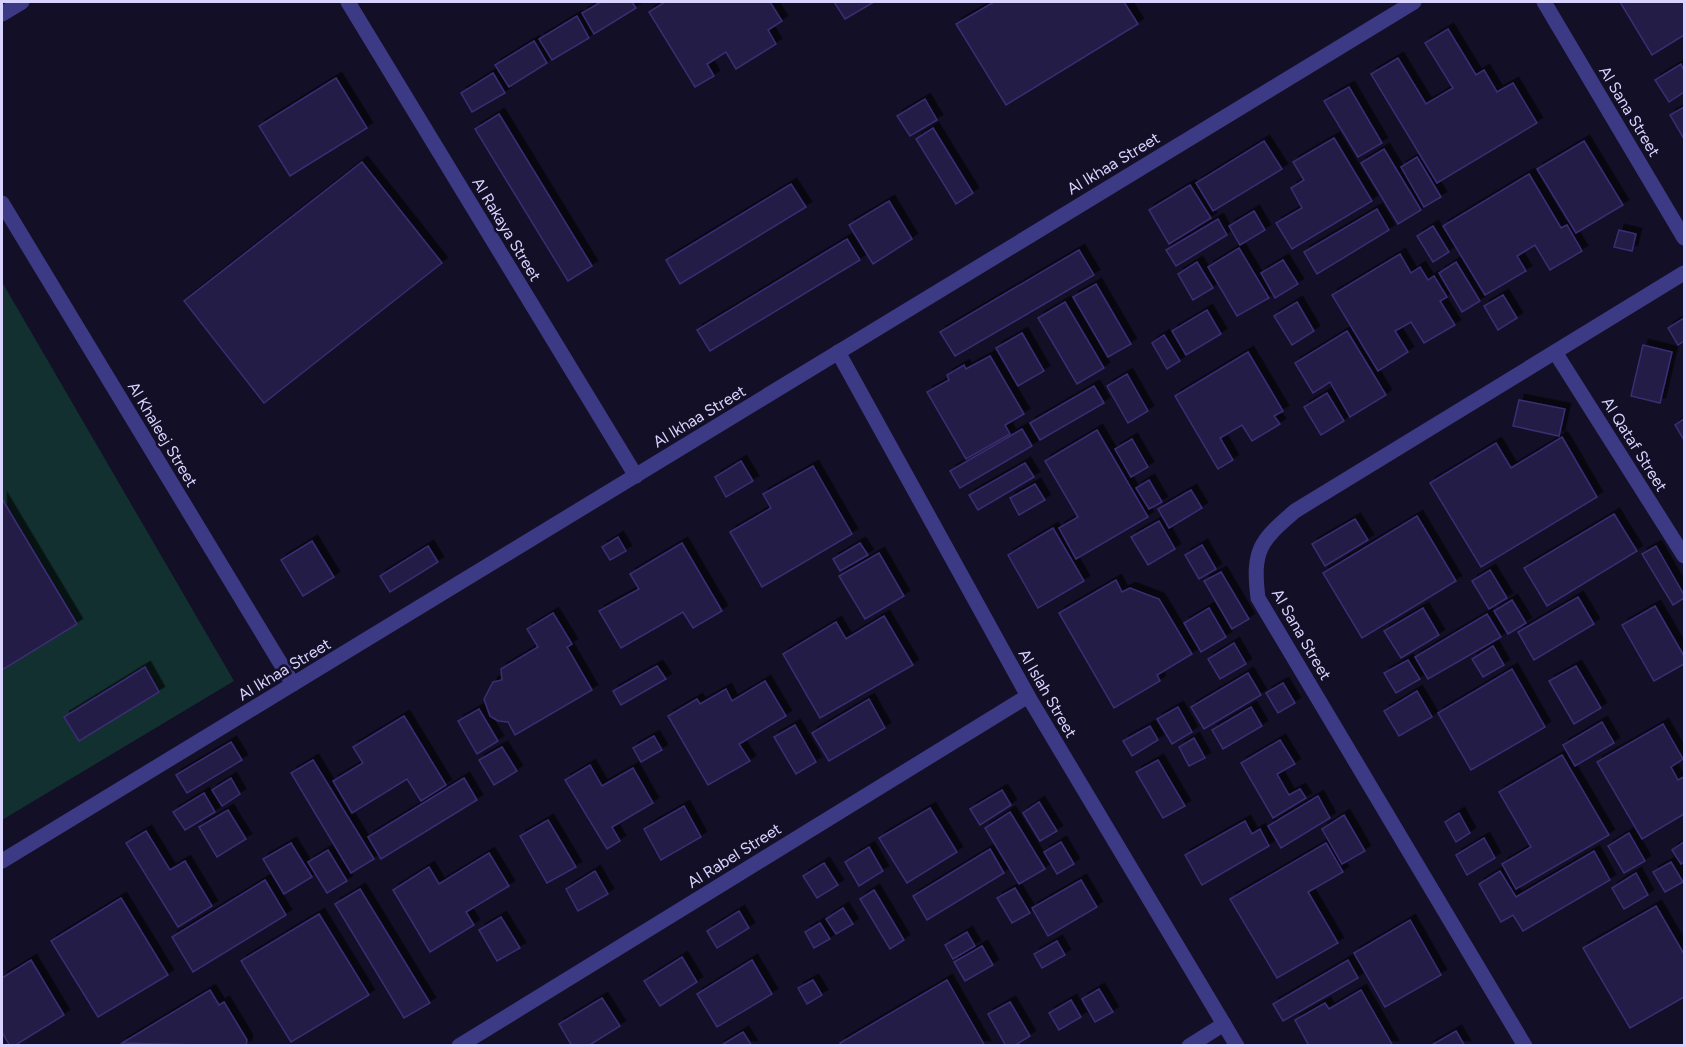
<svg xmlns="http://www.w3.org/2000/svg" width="1686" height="1047" viewBox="0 0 1686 1047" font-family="Figtree,sans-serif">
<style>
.green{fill:#12302f}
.building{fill:#241b47;stroke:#3b2d73;stroke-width:1.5;filter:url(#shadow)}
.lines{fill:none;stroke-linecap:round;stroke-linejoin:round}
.minor{stroke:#3d3a85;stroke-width:15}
.labels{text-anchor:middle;stroke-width:5;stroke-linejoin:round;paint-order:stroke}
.street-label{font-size:16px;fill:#d9d4ff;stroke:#130f26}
</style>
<defs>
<filter id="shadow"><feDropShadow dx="5.5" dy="-5.5" stdDeviation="0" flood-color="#0009"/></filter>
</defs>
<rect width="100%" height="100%" fill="#130f26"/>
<polygon class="green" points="2,282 234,681 2,820"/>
<g class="building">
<polygon points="601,2 632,2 636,8 594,34 582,13"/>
<polygon points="665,2 770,2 782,21 768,30 776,44 736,69 726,52 707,64 714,76 695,87 649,12"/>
<polygon points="834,2 874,2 845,19"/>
<polygon points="994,2 1124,2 1138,24 1006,105 956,24"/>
<polygon points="1620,2 1684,2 1684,35 1652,55"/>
<polygon points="577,16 589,38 552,60 539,39"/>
<polygon points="1448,29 1476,75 1484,70 1497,92 1513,83 1537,123 1437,183 1371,74 1398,58 1426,104 1453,88 1425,43"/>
<polygon points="534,41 547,63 509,87 495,65"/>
<polygon points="1681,64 1684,71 1684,92 1669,102 1655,80"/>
<polygon points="493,73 505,93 472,112 461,93"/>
<polygon points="336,78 367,128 290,176 259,126"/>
<polygon points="1349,87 1382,143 1358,157 1324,101"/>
<polygon points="925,99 937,120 910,136 897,116"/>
<polygon points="1684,107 1684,139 1670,115"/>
<polygon points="499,114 592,266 568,281 475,129"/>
<polygon points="933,128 973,193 956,204 916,139"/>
<polygon points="1334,138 1372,201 1292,249 1276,223 1302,208 1291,188 1304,180 1293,162"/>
<polygon points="1264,141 1282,169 1213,211 1196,183"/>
<polygon points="1584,141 1623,205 1576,233 1537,169"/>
<polygon points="1384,149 1421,210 1398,224 1361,163"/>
<polygon points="1417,157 1441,197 1424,207 1401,167"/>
<polygon points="362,162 442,263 264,403 184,301"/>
<polygon points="1529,174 1561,228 1567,225 1582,251 1550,270 1535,245 1517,256 1526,271 1485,295 1443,226"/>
<polygon points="791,184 806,207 680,284 666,260"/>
<polygon points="1190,185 1211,218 1169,244 1149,210"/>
<polygon points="889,201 912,239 873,264 849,225"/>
<polygon points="1377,209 1389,230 1317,274 1304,252"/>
<polygon points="1254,211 1265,230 1240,245 1229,226"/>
<polygon points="1218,219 1227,235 1176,266 1166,250"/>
<polygon points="1433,226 1449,252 1433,262 1417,236"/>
<polygon points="1619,230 1636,234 1632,251 1614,247"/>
<polygon points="847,239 860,260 710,351 697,330"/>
<polygon points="1239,248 1269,298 1237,316 1208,267"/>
<polygon points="1079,250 1094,275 955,356 940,332"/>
<polygon points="1400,254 1411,273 1420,267 1428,280 1434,276 1447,297 1440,301 1455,325 1424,343 1411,322 1395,331 1408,352 1378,371 1332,295"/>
<polygon points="1283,260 1298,284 1275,298 1261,273"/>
<polygon points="1197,262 1213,288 1193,300 1178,274"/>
<polygon points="1456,262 1480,301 1462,312 1439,273"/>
<polygon points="1096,284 1131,344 1108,357 1073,297"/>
<polygon points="1503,295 1517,318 1498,330 1484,306"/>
<polygon points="1065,302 1104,368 1077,384 1038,318"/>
<polygon points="1297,302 1314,331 1292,345 1274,316"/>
<polygon points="1207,310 1221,334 1186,355 1172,331"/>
<polygon points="1684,318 1684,341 1678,345 1668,328"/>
<polygon points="1347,331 1386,395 1350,417 1330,382 1313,393 1295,363"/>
<polygon points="1022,333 1044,371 1018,386 996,348"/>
<polygon points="1164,335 1180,361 1167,369 1152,343"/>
<polygon points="1643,345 1672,352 1660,403 1631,396"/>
<polygon points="1248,352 1283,411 1274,416 1280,424 1252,441 1242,425 1220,438 1233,460 1218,469 1175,396"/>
<polygon points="990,356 1024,414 1005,425 1010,434 966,459 927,392 949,380 947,375 964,365 966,369"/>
<polygon points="1127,374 1148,411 1128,423 1107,386"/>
<polygon points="1094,386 1104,403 1040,440 1030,423"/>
<polygon points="1327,393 1344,421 1321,435 1304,407"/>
<polygon points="1519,400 1565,409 1559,436 1513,426"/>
<polygon points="1684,419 1684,440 1675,425"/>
<polygon points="1022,429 1032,446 960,488 950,471"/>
<polygon points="1097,430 1148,517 1076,559 1059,528 1078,517 1045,461"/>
<polygon points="1562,437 1597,497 1481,567 1430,483 1496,443 1511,468"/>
<polygon points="1132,439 1148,467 1131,477 1115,449"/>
<polygon points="741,461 753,481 726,497 715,477"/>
<polygon points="1025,463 1034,477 978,510 969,495"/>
<polygon points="813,466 852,534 762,587 730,532 771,508 763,494"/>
<polygon points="1149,480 1162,502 1149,509 1136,488"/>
<polygon points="1035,484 1045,500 1019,515 1010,498"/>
<polygon points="1191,490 1202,508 1169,528 1158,509"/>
<polygon points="2,499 77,624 2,670"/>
<polygon points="1614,514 1637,551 1547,606 1524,568"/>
<polygon points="1417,516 1456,581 1362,638 1323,573"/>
<polygon points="1355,519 1368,540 1325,566 1312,544"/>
<polygon points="1159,521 1175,549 1148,565 1131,537"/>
<polygon points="1053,528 1084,581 1038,608 1008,555"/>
<polygon points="618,537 626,551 610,560 602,547"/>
<polygon points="312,541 334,577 303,596 281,560"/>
<polygon points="682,543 722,611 693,628 683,612 621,648 599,611 639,589 630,574"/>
<polygon points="860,543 868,555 840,571 833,559"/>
<polygon points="1202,545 1216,569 1199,579 1185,555"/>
<polygon points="428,546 438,562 390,592 380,576"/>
<polygon points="1656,546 1684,595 1684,598 1673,605 1642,554"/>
<polygon points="879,553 904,596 865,619 839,576"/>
<polygon points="1490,570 1507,598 1489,609 1472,581"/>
<polygon points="1221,572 1249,619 1232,629 1204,581"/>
<polygon points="1116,580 1122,592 1130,588 1159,599 1192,654 1157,675 1160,681 1114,708 1059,613"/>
<polygon points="1578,597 1594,624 1534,660 1518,632"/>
<polygon points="1512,600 1526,623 1508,634 1494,611"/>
<polygon points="1655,606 1684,656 1684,664 1654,681 1622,625"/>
<polygon points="1209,608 1226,637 1201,652 1184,623"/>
<polygon points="1423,608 1439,635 1401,658 1384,631"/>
<polygon points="553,613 572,644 567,647 592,690 515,735 508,722 498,721 490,716 484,699 493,682 502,680 501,669 538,647 527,629"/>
<polygon points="1487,614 1501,637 1428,679 1415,657"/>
<polygon points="884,616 913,665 820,718 783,654 836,622 846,639"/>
<polygon points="1234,643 1246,664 1220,679 1208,659"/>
<polygon points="1493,646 1504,665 1483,677 1472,659"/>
<polygon points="1408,660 1420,679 1396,693 1384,673"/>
<polygon points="657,666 666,679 621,705 613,691"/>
<polygon points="1576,666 1601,708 1574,724 1549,681"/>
<polygon points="145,667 159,692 79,741 64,717"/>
<polygon points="1512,669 1545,727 1471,770 1438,713"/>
<polygon points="1248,673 1261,695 1204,729 1191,707"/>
<polygon points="765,681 786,716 739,744 750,761 708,785 668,716 697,699 700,704 726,689 732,701"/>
<polygon points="1283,683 1295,703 1278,713 1266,693"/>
<polygon points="1417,691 1432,717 1399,736 1384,711"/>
<polygon points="869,699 885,728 829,761 812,733"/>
<polygon points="1178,707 1192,732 1172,744 1157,719"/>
<polygon points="1251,707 1262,726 1223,749 1212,730"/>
<polygon points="479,709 498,741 477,754 458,721"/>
<polygon points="404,716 446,785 421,801 407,779 352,813 333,781 363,763 353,747"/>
<polygon points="1602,722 1614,743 1575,766 1563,745"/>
<polygon points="1663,724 1683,759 1671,767 1678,780 1684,777 1684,814 1642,839 1597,762"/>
<polygon points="795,725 816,762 796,774 774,737"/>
<polygon points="1150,726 1158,740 1132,756 1123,741"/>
<polygon points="654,736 662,750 641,762 633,748"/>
<polygon points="1194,738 1205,758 1189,766 1179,747"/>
<polygon points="1280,740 1295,764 1277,774 1289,795 1300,789 1306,798 1273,818 1241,763"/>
<polygon points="231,742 242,760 187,793 176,775"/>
<polygon points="502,747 517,771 494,785 479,760"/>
<polygon points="1562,755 1609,835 1516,889 1502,864 1531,847 1499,792"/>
<polygon points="313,760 374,859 351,873 291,773"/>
<polygon points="1158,760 1185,806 1163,818 1136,772"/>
<polygon points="590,765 602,786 633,768 653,803 612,827 620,841 607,849 565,780"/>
<polygon points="231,778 240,794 222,806 212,790"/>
<polygon points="464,778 477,800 381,859 368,837"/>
<polygon points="1002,790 1011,805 980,825 970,809"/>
<polygon points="204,793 215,812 185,830 173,812"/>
<polygon points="1318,796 1330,818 1281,848 1268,826"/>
<polygon points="1039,802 1057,831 1040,841 1023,813"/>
<polygon points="684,806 701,837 661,860 644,829"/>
<polygon points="930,808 957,852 907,883 879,838"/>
<polygon points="228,810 246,839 217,857 199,827"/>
<polygon points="1010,812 1045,869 1019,884 985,828"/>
<polygon points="1459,813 1470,833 1456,842 1445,822"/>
<polygon points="1344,815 1365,851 1342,864 1322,829"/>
<polygon points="548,820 576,867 547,883 520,836"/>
<polygon points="1245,821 1252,834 1260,829 1269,846 1202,885 1185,855"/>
<polygon points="146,831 170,870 185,861 212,906 178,927 126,843"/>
<polygon points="1629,833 1645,861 1624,873 1608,846"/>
<polygon points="1484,838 1495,858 1467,875 1456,855"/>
<polygon points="1061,842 1074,864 1057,874 1044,852"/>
<polygon points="1684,842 1684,862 1681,864 1672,850"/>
<polygon points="291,843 312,877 284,894 263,859"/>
<polygon points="1326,843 1343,872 1308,892 1338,943 1277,978 1230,899"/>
<polygon points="869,847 883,871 859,886 845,862"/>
<polygon points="990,849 1004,873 927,920 913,896"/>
<polygon points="328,850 347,881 327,893 308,862"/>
<polygon points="1594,851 1610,880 1523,931 1513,915 1501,922 1479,884 1500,871 1516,897"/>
<polygon points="489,853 509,886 466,912 474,925 430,952 393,890 429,867 439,884"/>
<polygon points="1671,862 1683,882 1665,892 1653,872"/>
<polygon points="824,863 838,885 817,898 803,876"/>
<polygon points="595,871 608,894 578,911 566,889"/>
<polygon points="1636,873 1648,895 1624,909 1612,888"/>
<polygon points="265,880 286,915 193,972 172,937"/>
<polygon points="1081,880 1097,907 1048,936 1032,908"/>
<polygon points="1015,888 1030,913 1012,923 997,898"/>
<polygon points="360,889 430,1003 404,1018 335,904"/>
<polygon points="874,890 904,940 890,949 860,899"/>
<polygon points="121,898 168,975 98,1017 51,941"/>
<polygon points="1656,906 1684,954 1684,997 1630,1028 1583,948"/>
<polygon points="843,908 853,924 836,934 826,919"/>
<polygon points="739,911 749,928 717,948 707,931"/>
<polygon points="319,914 369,995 291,1042 241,961"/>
<polygon points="501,917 520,948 497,961 479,930"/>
<polygon points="1410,920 1441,975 1385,1007 1354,953"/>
<polygon points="820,923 830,939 814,948 805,932"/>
<polygon points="967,932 975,946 953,959 945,945"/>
<polygon points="1057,941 1065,955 1042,968 1034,954"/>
<polygon points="982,946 993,965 965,981 954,962"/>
<polygon points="682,957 697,982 660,1006 644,981"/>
<polygon points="31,960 64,1015 14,1046 10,1046 2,1032 2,978"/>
<polygon points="752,960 772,994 717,1027 697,994"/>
<polygon points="1348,960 1358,978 1283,1021 1273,1004"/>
<polygon points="813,980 822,995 807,1004 798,988"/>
<polygon points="947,980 985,1046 841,1046 840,1043"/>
<polygon points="1099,989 1113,1012 1095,1022 1082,999"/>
<polygon points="210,990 219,1005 224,1002 247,1040 246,1046 122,1043"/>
<polygon points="1361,990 1393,1046 1309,1046 1295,1020 1325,1003 1329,1009"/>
<polygon points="602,998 620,1026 588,1046 572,1046 559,1024"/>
<polygon points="1071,1000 1081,1017 1059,1030 1049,1013"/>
<polygon points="1010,1002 1030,1036 1014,1046 1006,1046 988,1014"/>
<polygon points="1456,1031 1465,1046 1430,1046"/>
<polygon points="743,1032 752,1046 720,1046"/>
</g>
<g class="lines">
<g class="minor">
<polyline points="348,2 636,476"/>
<polyline points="1544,2 1684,238"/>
<polyline points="2,14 22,2"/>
<polyline points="2,203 293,684"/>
<polyline points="838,352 1028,696 1237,1046"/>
<polyline points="1555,352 1684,556"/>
<polyline points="2,861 1414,2"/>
<polyline points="459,1046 1028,696"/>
<polyline points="1189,1046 1224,1024"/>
<path d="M1525,1046L1258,598C1252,550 1260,541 1295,511L1684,273"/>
</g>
</g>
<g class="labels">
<g class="street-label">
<text transform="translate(1630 111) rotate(59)" y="6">Al Sana Street</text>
<text transform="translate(1113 163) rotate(-31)" y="6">Al Ikhaa Street</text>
<text transform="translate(507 229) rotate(59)" y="6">Al Rakaya Street</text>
<text transform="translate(699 416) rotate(-31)" y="6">Al Ikhaa Street</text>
<text transform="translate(163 434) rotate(59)" y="6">Al Khaleej Street</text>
<text transform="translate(1635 444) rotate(58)" y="6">Al Qataf Street</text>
<text transform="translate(1302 634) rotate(60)" y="6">Al Sana Street</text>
<text transform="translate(284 669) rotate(-31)" y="6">Al Ikhaa Street</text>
<text transform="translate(1048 693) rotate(60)" y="6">Al Islah Street</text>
<text transform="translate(734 855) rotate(-32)" y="6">Al Rabel Street</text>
</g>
</g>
<rect width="1686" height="1047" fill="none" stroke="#d9d4ff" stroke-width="6"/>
</svg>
